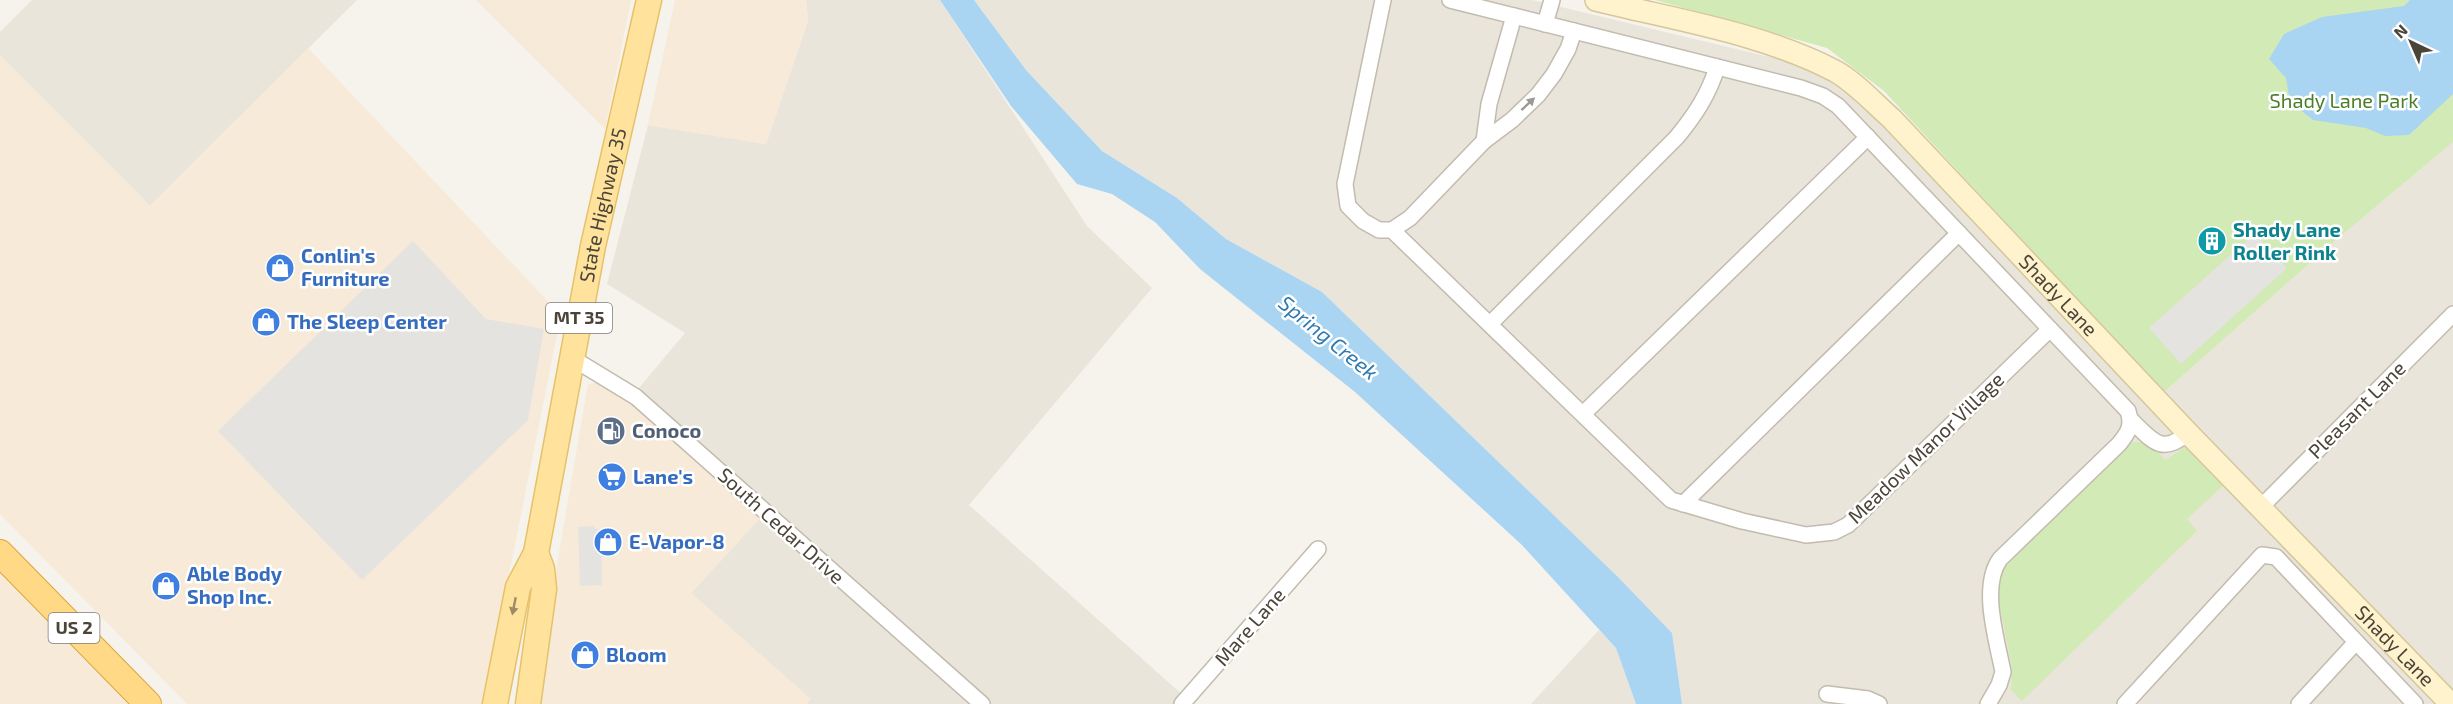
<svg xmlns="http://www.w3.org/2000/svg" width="2453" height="704" viewBox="0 0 2453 704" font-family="'Exo 2',sans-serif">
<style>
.residential{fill:#eae5da}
.commercial{fill:#f7ead8}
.green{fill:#d2eab5}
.parking{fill:#e5e3e0}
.water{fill:#a9d4f2}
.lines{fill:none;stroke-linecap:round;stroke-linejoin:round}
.minor-casing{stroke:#c2bbae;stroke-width:18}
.secondary-casing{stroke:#d6c79b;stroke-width:24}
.primary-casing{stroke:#e6c16a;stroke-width:27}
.trunk-casing{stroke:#e0a43c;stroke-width:28}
.minor{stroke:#fff;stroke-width:15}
.secondary{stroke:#fff3cd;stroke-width:21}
.primary{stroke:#ffe39c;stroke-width:24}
.trunk{stroke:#ffd985;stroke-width:26}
.oneway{fill:#9c9892}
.oneway2{fill:#9c8c66}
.labels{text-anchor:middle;stroke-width:5;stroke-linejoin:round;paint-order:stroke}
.shield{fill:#fff;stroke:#817c74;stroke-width:1.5}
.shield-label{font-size:18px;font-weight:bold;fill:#4b4439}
.park-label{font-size:20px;fill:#4a7f2a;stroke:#fff}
.street-label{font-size:20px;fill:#4b4439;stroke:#fff}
.culture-label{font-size:20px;font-weight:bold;fill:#0d838f;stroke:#fff;text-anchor:start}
.shop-label{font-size:20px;font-weight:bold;fill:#366cbe;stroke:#fff;text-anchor:start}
.service-label{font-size:20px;font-weight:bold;fill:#4e5e75;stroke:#fff;text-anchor:start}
.water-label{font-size:21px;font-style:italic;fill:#2e7ab2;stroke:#fff}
</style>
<rect width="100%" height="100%" fill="#f6f3ec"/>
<g class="residential">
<polygon points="32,0 357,0 150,206 0,56 0,32"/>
<polygon points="806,0 940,0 1087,226 1152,288 969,505 1193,704 806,704 810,699 691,593 760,518 628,401 685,333 607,284 648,125 766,144 808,21"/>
<polygon points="974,0 1532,0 1790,62 1848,89 1899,134 2448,704 1682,704 1672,633 1618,577 1322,292 1226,239 1177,198 1102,151 1026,70"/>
<polygon points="2453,142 2453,689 2163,393 2335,241"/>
<polygon points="1599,630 1616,648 1636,704 1531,704"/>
</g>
<g class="commercial">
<polygon points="476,0 631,0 605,129"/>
<polygon points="675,0 806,0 808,21 766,144 648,125"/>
<polygon points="308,48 561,315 483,704 187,704 0,514 0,56 150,206"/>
<polygon points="607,382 760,518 691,593 811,699 806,704 533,704 588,384"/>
<polygon points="0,574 128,704 0,704"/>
</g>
<g class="green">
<polygon points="1655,0 2453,0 2453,142 2335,241 2163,393 1884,91 1827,48"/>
<polygon points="2133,442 2147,442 2166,460 2186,446 2223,486 2187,519 2197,531 2022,701 2011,690 2012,667 1995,582 2007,565"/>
</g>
<g class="parking">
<polygon points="2255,233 2287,268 2181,364 2149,328"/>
<polygon points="413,241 486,319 544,329 528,420 362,580 218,431"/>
<polygon points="594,526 595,529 601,529 602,585 580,586 578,527"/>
</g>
<g class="water">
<polygon points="940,0 974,0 1026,70 1102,151 1177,198 1226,239 1322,292 1618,577 1672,633 1682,704 1636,704 1616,648 1522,545 1355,392 1200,269 1155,222 1112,194 1077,184 1011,106"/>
<polygon points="2410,0 2453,0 2453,94 2409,135 2385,136 2366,128 2313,120 2290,102 2286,78 2269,59 2284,34 2322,17 2404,6"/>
</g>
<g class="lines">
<g class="minor-casing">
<g id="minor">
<polyline points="1383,0 1345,184 1348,206 1363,221 1379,230 1392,230 1410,218 1484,141 1512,120 1538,95 1554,74 1568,49 1574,31"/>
<path d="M1450,0L1801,88L1823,96L1838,106L2128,411C2133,426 2128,433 2119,444L2000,559C1980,587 1997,640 2003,672L1999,685L1988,704"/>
<polyline points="1545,24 1552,0"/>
<polyline points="1484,141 1489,104 1514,16"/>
<polyline points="1392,230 1671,500 1742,521 1806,535 1834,532 1848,525 2050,329"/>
<path d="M1490,324L1677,137C1695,115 1709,94 1717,67"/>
<polyline points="572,358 636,397 982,704"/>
<polyline points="1583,414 1868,137"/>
<path d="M2131,420C2152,440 2161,456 2188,433"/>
<polyline points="1683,504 1959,233"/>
<polyline points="2261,507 2453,314"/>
<polyline points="1827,694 1868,699 1879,704"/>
<polyline points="1182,704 1318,549"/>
<polyline points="2125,704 2262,555 2276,557 2415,704"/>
<polyline points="2299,704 2356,642"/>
</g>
</g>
<g class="secondary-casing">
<g id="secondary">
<path id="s1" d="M1596,0C1676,20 1762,33 1835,71C1855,82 1874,103 1892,119L2188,433L2451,704"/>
</g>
</g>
<g class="primary-casing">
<g id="primary">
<path id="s2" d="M495,704L518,587L536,553L593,246L649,0"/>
<polyline points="528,704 544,589 542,569 536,553"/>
</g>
</g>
<g class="trunk-casing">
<polyline id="trunk" points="0,553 148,704"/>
</g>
<use href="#minor" class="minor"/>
<use href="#secondary" class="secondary"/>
<use href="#primary" class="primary"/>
<use href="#trunk" class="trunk"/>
</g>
<defs><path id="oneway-solid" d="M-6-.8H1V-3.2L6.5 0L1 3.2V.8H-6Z" transform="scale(1.5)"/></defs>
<use class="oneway" href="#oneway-solid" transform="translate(1528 104) rotate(-43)"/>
<use class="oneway2" href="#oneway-solid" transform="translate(514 606) rotate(101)"/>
<defs>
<g id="building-disc" transform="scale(1.5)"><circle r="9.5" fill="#0f9aa8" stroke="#fff"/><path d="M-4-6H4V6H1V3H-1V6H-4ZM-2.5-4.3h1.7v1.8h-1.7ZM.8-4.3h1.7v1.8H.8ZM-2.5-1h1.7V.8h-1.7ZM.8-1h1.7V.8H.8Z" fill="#fff"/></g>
<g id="shop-disc" transform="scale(1.5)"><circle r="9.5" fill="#3f7fe0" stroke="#fff"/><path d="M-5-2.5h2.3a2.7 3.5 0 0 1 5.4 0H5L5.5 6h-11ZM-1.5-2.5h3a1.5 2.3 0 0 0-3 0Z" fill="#fff"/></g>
<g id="fuel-disc" transform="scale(1.5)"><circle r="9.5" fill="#5c6f8a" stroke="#fff"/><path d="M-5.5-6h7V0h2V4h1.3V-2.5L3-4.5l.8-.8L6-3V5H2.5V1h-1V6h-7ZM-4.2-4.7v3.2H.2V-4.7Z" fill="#fff"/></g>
<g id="supermarket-disc" transform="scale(1.5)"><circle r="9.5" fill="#3f7fe0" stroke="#fff"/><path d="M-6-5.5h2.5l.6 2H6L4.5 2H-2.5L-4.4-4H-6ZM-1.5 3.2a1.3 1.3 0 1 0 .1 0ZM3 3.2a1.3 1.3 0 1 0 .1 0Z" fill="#fff"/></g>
</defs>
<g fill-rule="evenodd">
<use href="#building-disc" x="2212" y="241"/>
<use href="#shop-disc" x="280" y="268"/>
<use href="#shop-disc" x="266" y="322"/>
<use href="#fuel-disc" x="611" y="431"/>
<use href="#supermarket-disc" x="612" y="477"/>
<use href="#shop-disc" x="608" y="542"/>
<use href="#shop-disc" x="166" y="586"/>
<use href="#shop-disc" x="585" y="655"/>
</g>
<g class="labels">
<g class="shield">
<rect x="546" y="303" width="66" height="30" rx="4.5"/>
<rect x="48.5" y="613" width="51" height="30" rx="4.5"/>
</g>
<g class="shield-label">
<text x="579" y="324">MT 35</text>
<text x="74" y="634">US 2</text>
</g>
<g class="park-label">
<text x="2344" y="108">Shady Lane Park</text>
</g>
<g class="street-label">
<text dy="7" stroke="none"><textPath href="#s2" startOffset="512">State Highway 35</textPath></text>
<text dy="7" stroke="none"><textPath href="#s1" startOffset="567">Shady Lane</textPath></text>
<text transform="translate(2357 410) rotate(-45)" y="7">Pleasant Lane</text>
<text transform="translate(1926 448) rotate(-44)" y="7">Meadow Manor Village</text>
<text transform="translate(781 526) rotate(42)" y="7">South Cedar Drive</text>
<text transform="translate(1250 627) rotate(-49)" y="7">Mare Lane</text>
<text dy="7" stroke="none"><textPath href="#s1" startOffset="1053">Shady Lane</textPath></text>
</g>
<g class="culture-label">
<text x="2233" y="237">Shady Lane<tspan x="2233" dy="23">Roller Rink</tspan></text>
</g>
<g class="shop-label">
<text x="301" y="263">Conlin's<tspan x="301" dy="23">Furniture</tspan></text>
<text x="287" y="329">The Sleep Center</text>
<text x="633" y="484">Lane's</text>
<text x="629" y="549">E-Vapor-8</text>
<text x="187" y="581">Able Body<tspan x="187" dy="23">Shop Inc.</tspan></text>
<text x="606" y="662">Bloom</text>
</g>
<g class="service-label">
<text x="632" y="438">Conoco</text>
</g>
<g class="water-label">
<text transform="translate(1328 338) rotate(39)" y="7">Spring Creek</text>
</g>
</g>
<g transform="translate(2411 42) rotate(316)" stroke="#ffffff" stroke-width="4.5" paint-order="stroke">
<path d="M0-4.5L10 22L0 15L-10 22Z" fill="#4b4439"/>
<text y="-9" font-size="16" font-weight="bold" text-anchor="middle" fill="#4b4439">N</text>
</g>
</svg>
